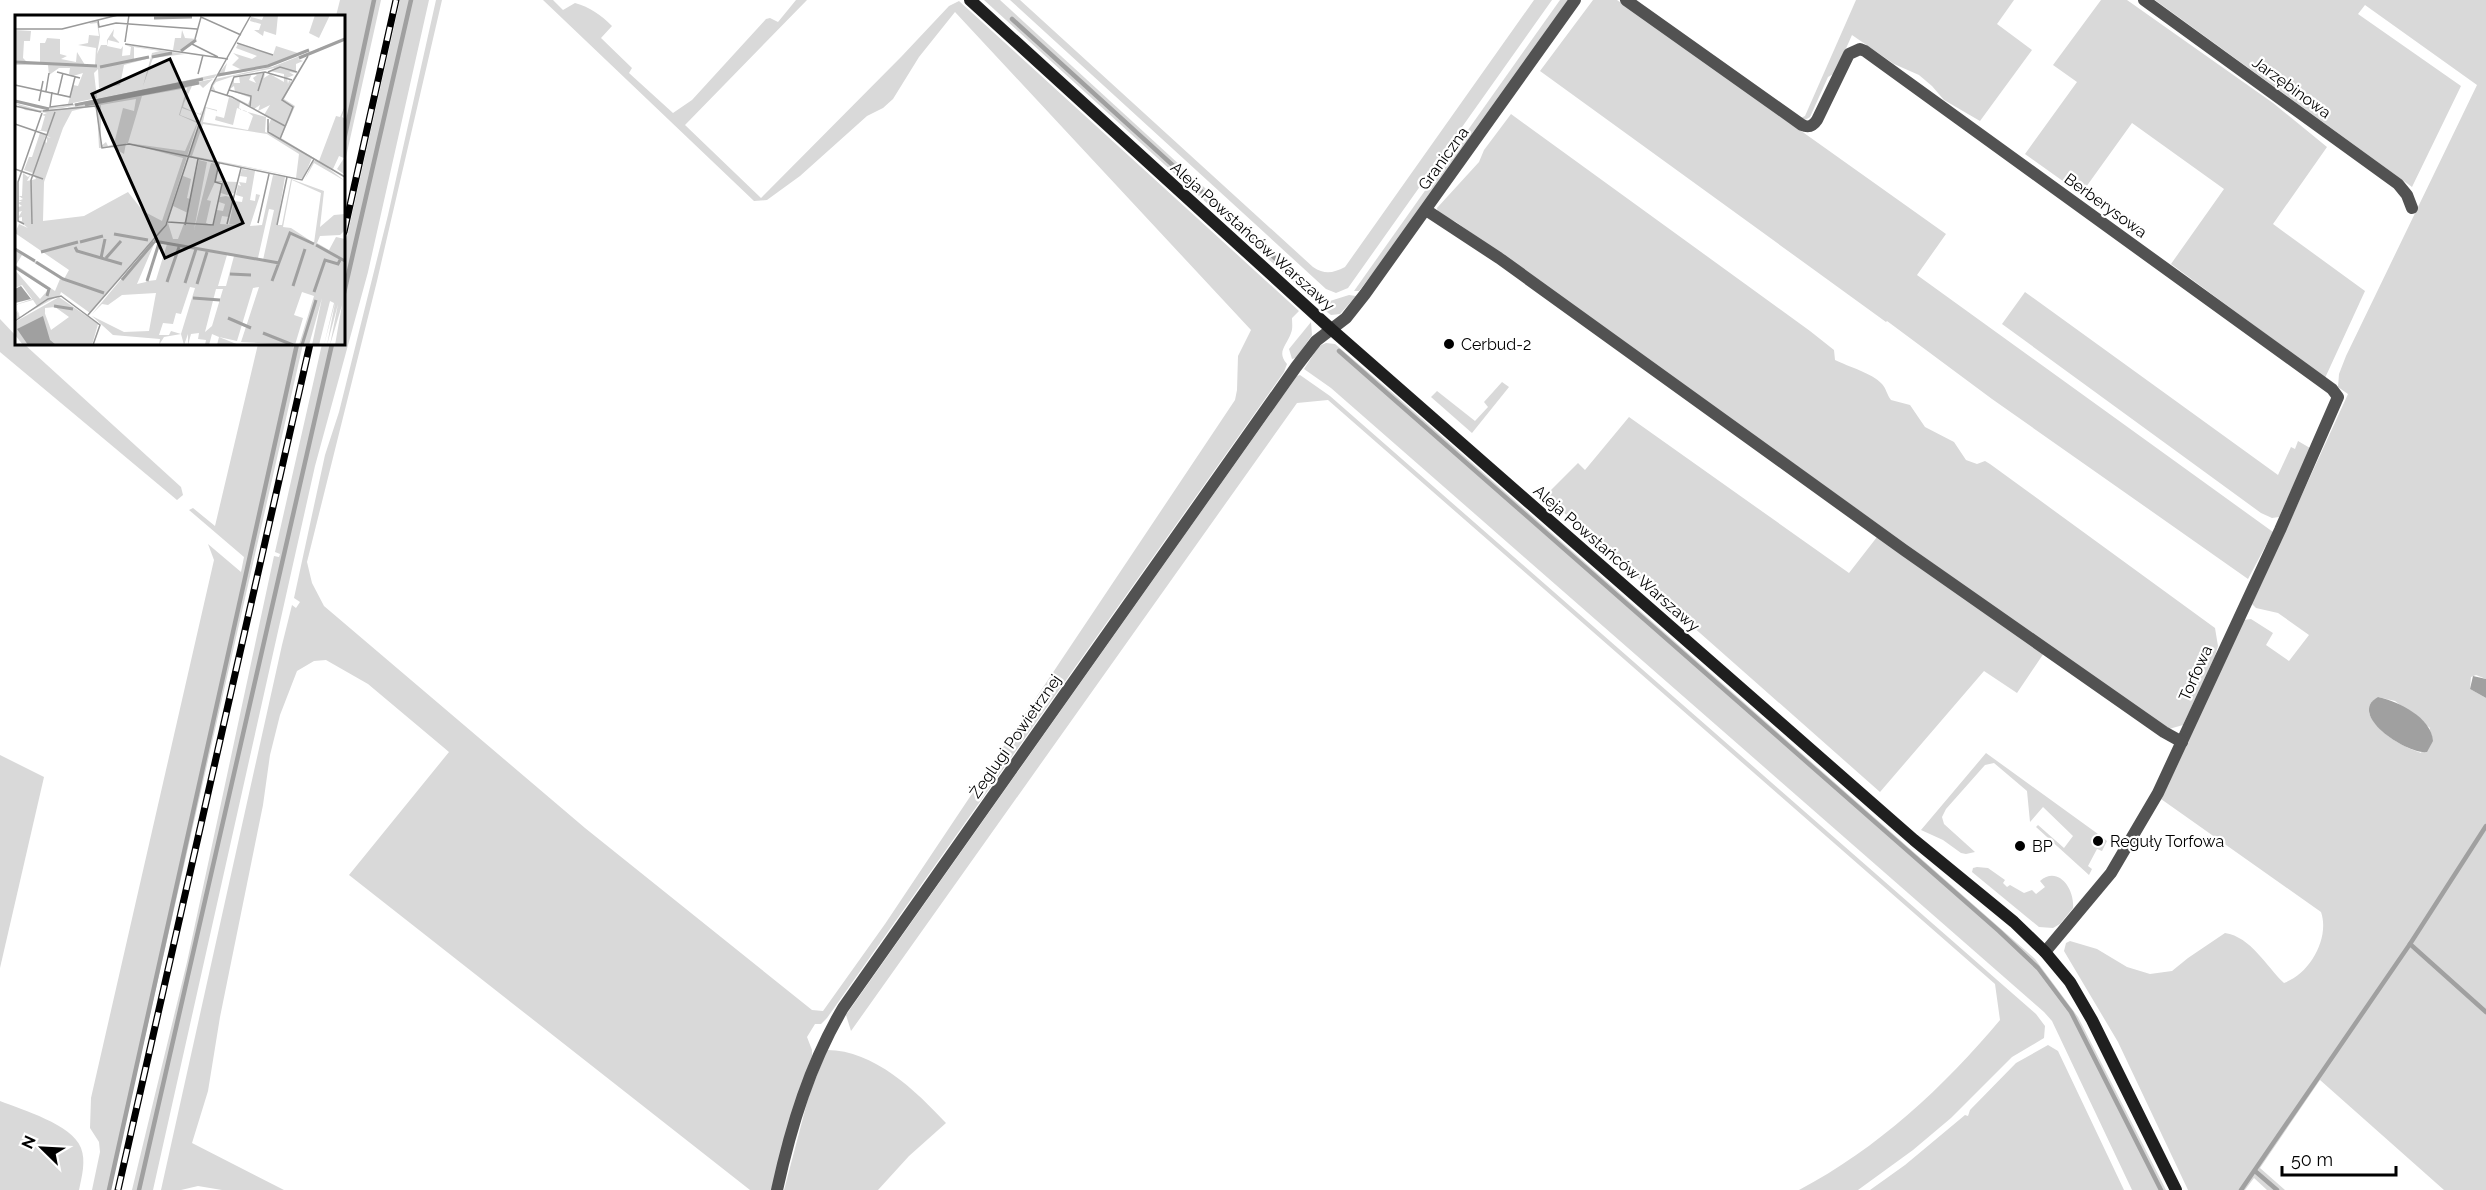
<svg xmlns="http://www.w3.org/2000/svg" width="2486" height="1190" viewBox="0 0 2486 1190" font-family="Raleway,sans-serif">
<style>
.green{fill:#d9d9d9;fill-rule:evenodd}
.water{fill:#a0a0a0}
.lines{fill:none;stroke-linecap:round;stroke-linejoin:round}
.stream{stroke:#a0a0a0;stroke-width:4.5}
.street{stroke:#525252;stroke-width:12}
.secondary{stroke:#1f1f1f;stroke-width:12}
.rail-casing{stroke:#000;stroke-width:7}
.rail{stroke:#fff;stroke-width:4.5;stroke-dasharray:14;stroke-linecap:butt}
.poi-dot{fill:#000;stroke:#fff;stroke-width:2}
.labels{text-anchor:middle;stroke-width:4.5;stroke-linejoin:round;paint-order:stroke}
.street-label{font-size:16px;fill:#000;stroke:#fff}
.poi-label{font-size:16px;fill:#000;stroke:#fff;text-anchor:start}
.inset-river{fill:none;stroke:#a0a0a0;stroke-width:3}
.inset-road{fill:none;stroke:#999;stroke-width:1.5}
.view{fill:#000;fill-opacity:0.15;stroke:#000;stroke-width:3}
.inset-edge{fill:none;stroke:#000;stroke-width:3}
</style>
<rect width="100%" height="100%" fill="#fff"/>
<g class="green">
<polygon points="340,0 381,0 344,166 344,16 336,16"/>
<polygon points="400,0 429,0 368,272 315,466 153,1190 132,1190 187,962 274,556 279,557 280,554 275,552 322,344 344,344 344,250"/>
<path d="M436,0H442L377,281L307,562L312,583L324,606L585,828L812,1010L823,1011L885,924L1235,400L1237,390L1238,356L1251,330L955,12L919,57L893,99L883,108L867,116L800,176L767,200L754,201L543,0H553L563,10L575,3C590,7 601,15 612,26L601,38L632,68L629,73L673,113L692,100L766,19L770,18L778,22L796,0H807L685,125L761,198L901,57L949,6L959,1L1299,311L1292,318C1292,322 1293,329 1291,333C1287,345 1276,352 1287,364L1284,372L827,1018L821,1024H815L807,1037L812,1050V1056L799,1091L771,1190H750L349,875L449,752L368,684L326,660L314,661L297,671L280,715L270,755L263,805L220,1017L208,1091L192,1143L284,1190H222L198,1186L181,1190H161L282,645L292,605L296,608L300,602L294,598L325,455L339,412L388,215Z"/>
<polygon points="984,0 1000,0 1316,290 1310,297"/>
<path d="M1010,0H1020L1313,267C1325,275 1333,273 1345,267L1534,0H1552L1348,288L1336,293L1326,289Z"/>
<polygon points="1560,0 1568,0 1403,234 1359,291 1354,291"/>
<polygon points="1593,0 1617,0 1946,234 1917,275 2273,532 2248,579 1992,399 1887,321 1886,322 1540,71"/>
<polygon points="1856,0 2014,0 1997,24 2032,50 1980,121 1944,100 1932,86 1919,75 1894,64 1852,35 1835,73 1828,77 1810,117 1805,120 1801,118 1805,116"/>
<polygon points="2101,0 2127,0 2273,103 2327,147 2273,224 2365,291 2325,378 2171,264 2224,189 2132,123 2081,194 2025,154 2077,82 2053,65"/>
<path d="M2155,0H2486V679L2476,675L2471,677L2470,689L2486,698V1190H2444L2320,1080L2260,1168L2285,1190H2267L2254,1178L2245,1190H2188L2118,1042L2064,951L2066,943L2070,941L2097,949L2127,967L2150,974L2172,971L2188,958L2225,933C2251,937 2266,966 2284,983C2310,974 2330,938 2321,912L2161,799L2244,620L2251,619L2273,633L2266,645L2289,661L2309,635L2278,613L2256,608L2252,604L2348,394L2338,387L2339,374L2346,356L2477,85L2365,5L2358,14L2461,86L2412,187ZM2378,697L2395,701L2430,728L2421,753C2401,746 2378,733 2369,713Z"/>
<path d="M1511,114L1810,331L1834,350L1835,360C1849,367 1872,373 1882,384C1886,388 1887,395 1891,400L1910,405L1925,427L1954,442L1966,460L1977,464L1985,461L1990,464L2215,628L2218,646L2215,656L2183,725L2169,729L2142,713L1456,222L1438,213L1437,208L1479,162L1484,150Z"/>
<polygon points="2025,292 2278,475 2291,447 2295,449 2298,441 2310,448 2279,517 2272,518 2261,513 2002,324"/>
<polygon points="1349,295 1356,296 1340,314 1331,315 1323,309 1330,301"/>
<polygon points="0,319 16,336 16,344 24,344 181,487 183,495 177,500 0,352"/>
<polygon points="1311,322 1312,335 1296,358 1292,359 1289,349"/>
<polygon points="1326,343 1335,344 1396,396 2035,959 2078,1017 2166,1190 2132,1190 2052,1021 2044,1012 1331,388 1304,369 1319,346"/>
<polygon points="258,344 303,344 110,1190 92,1190 100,1152 99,1142 90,1128 91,1098 214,560 208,544 241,572 244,557 189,510 193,508 215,526"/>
<path d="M1300,375L1330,396L2036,1014L2045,1026L2044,1038L2012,1057L1951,1118L1913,1150L1858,1190H1799C1877,1149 1944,1087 2000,1020L1995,984L1328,400L1297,403L851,1031L846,1015L1297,376Z"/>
<polygon points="1502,382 1509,387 1472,433 1431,397 1437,391 1475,421 1488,407 1484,402"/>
<polygon points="1629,417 1849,573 1877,537 2044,653 2017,693 1984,671 1880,792 1545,496 1578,463 1585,470"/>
<polygon points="1986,753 2098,834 2093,843 2099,847 2103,838 2107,841 2102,851 2097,849 2088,866 2092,869 2089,875 2036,827 2038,825 2064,848 2073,836 2043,807 2030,822 2027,791 1994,763 1985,765 1946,809 1942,817 1944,824 1975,852 1966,854 1961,853 1943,840 1921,830"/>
<polygon points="0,755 44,777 0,968"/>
<path d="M1977,867L1988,868L2005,880L2003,883L2007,887L2010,885L2024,893L2032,890L2036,894L2045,887L2040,881C2058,865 2075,889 2073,908L2060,924L2053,928L2039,927L1972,872L1973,868Z"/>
<polygon points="2048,1045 2058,1051 2124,1190 1870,1190 1905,1165 1965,1115 1968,1116 1970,1110 2016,1063"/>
<path d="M827,1050C874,1050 916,1091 946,1123L909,1156L878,1190H784L809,1095Z"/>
<path d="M0,1101C22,1110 72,1124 81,1148C86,1161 82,1176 79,1190H0Z"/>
</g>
<g class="water">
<polygon points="2473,676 2486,679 2486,698 2470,689"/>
<path d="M2378,697C2399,702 2431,717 2433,741L2427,752C2408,755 2346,715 2378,697Z"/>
</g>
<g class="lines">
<g class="stream">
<polyline points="1012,19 1310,290"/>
<polyline points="344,140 374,0"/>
<polyline points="344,293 411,0"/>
<polyline points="1339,351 1999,931 2038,968 2071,1012 2161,1190"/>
<polyline points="2410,944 2486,1012"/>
<polyline points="2255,1171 2277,1190"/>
<polyline points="109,1190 297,344"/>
<polyline points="139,1190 332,344"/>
<polyline points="2241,1190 2410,944 2486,826"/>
</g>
<g class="street">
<path d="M1626,0L1802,125C1809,128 1813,126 1817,120L1849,54L1860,49L1865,51L2332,389L2338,397L2280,530L2158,793L2111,873L2045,952"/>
<polyline points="2144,0 2398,184 2407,195 2412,208"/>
<polyline points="1426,210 1499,258 1904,550 2164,732 2182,742"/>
<path d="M777,1190C791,1126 810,1064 843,1008L1296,367L1316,341L1346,318L1365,294L1575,0"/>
</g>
<polyline class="secondary" points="970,0 1331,329 1914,840 2014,922 2045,952 2070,982 2092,1020 2176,1190"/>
<g class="rail-casing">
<g id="rail">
<polyline points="344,232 396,0"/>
<polyline points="118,1190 310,344"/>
</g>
</g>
<use href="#rail" class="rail"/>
</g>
<g class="poi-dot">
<circle cx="1449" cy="344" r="6"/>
<circle cx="2098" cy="841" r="6"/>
<circle cx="2020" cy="846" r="6"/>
</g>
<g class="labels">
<g class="street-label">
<text transform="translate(2292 87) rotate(36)" y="6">Jarzębinowa</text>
<text transform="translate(1443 158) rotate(-54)" y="6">Graniczna</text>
<text transform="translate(2106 205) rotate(36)" y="6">Berberysowa</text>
<text transform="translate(1253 236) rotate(42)" y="6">Aleja Powstańców Warszawy</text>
<text transform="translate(1617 558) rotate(41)" y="6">Aleja Powstańców Warszawy</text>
<text transform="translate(2195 673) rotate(-66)" y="6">Torfowa</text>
<text transform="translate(1015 736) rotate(-55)" y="6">Żeglugi Powietrznej</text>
</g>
<g class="poi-label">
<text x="1461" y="350">Cerbud-2</text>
<text x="2110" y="847">Reguły Torfowa</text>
<text x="2032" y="852">BP</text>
</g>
</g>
<g transform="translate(15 15)">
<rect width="330" height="330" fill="#fff"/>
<path d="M249,0H263L261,20L249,16L248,21L239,15H244L246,9L235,6L236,2L247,5ZM300,0H315L304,23L294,18ZM81,5L83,7L85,22L82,39L86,30H92V25L99,14L98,21L105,28L93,25L92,31L106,34L108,31L107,41L115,40L116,32L110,30L170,39L138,43L128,71L137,38L145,36L119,32V45L135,43L109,50L105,70L84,73L83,54L79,58L82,83L53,89L58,70L63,71L68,58L58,61L54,59L55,53H44L34,60L33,50H0V15L16,16L15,26H9L8,43L13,48H25V28H30L32,23L45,24V39L52,41L46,44L61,47L62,37L70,50H80L81,33L63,30L73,28L74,20L84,21L82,8L74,9ZM167,15L170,23L182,24L168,36L158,35L160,23H166ZM330,23L283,44L288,46L281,49V58L274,57L279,60L272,63L273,69L274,65L276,67L290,45L269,84L280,91L266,123L304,146L321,101L325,102L330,91L327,102L330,104V160L322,154L329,143L324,141L318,154L313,153L330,166L299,148L290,164L298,146L301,145L297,143L288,164L281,163L284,139L252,119L188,109L177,141L279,161L174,142L190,92L202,95L201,101L209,103L214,82L225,87L224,93L229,96L251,102L250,117L258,120L252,114L256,104L249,100L255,90L243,96L245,90L239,94L235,90L234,91L222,84L221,83L233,89L236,83L220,77L219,71L215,74L219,63V68H225L224,61L237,59L234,65L241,68L238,63L242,60L239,59L248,58L246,64L250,58L249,63L255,59L269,67V59L255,56L260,53L219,61L201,67L198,71L201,77L196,74L200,64L257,52ZM191,93L202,96L200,105L218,110L222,93L231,96L238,101L233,115L188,107ZM223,29L258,40L261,31L286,39L252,52L201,62L212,48L209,59L227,55L217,50L224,43L218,38L237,44L242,41L221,33ZM202,59L199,63L47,93L35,94L21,93L0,86L23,92H44ZM198,64L188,73L184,69L177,71L169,88L168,92L177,96L185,99L187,95L186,100L167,93L165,100L183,107L151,208L144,218L75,298L46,277L45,280L0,305V295L5,300L0,292L5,302L22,291L18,285L0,290L17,284L7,270L0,273V255L25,284L33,275L0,253V233L49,264L54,255L0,218L4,209L13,213L4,206H7V202L3,203L7,196L3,197V192L7,191L3,188L7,186H3L8,184L4,181H7L8,158L13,162L16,159L12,166L21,164L18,158L9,155L14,142H17L25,118L31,120L29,125L32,128V122L36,123L32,121L33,117L22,115H26L30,101L27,100L32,98L10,95L0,88L24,95L47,94ZM172,73L164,100L182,108L170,136L113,128L127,81ZM121,84L119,96L108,93L99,129L93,131L91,127L86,131V90ZM78,91L82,95L84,133L97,132L109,139L111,128L168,143L147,206L128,196L113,177L69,201L28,206L29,167L48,113L57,96ZM7,240L45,264L40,276L1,250ZM184,145L192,147L179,215L196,148L203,149L200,166L222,167L219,178L212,180L206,178L207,167H200L192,185L196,186L191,208L198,211L202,195L208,196L210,189L204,187L205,182L211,181L218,183L214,202L207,201L205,209L223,210L214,209L219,186L227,187L228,182L221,180L223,170L226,171L224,167L231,168L232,162L225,161L227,154L240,156L235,185L240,186L241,179L245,180L235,211L247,210L258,160L270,162L262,210H267L276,164L309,176L305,212L319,200L330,199V215L325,220L305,221L302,228L314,235L321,222L330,224V330H320L327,290L315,330L323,289L312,330L320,288L309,330L319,288L315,286L304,330H297L307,283L294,330H284L299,281L287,277L279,300L288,303L280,330L226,327L244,272L238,273L222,326L204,322L224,330H202L204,322L197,319L194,330H190L191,325L183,324L184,318L176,319L173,330V319L169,330L166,319L149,322L144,330L145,324L98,320L77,301L109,317L134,316L141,278L107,280L93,290L87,289L77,299L153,208L158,224H163L173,198L158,191L168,161L176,164L172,183L175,184ZM277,165L306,178L299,228L276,213L268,212ZM254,194L259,195L248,245L243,243ZM140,227L144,228L131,267L122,269ZM145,228L152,229L141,265L133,266ZM212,240L219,241L211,271H203ZM175,272L180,273L166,319L156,316L154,320H144L148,308L158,309L161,298L166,299ZM201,274H208L197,311L190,317ZM44,282L83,309L77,330H8L0,320V307ZM40,292L54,302L36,315L29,296L30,299V293Z" fill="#d9d9d9" fill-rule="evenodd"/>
<path d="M6,271L16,284L0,288V274ZM28,301L35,325L41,330H13L2,314Z" fill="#a0a0a0"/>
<path class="inset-river" d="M139,3L177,2M166,36L181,25M137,42L157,38M284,43L330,24M0,47L82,51M85,52L134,42M203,60L253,51L294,35M0,86L34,94M60,90L188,64M70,90L184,68M99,219L133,225M139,226L264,248M65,227L88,221M301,230L330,246M60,232L62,236L107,249M0,234L20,246M26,237L63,227M86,243L90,224M91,243L106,226M21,247L48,264L89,278M0,252L34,274L32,281M215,259L236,260M107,265L139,227M132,266L144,228M257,266L275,218L299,229M152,267L164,232M170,268L181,234M182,269L192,237M278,271L290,234M299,277L310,245L323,249L325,245M178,283L205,285M39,291L58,294M213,303L236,313M248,318L278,330M287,330L301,285"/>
<path class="inset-road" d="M110,0H182M83,5L84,12L101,8L182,14M0,14H47L103,0M180,24L186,2L226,20M110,27L114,0M222,28L258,40M110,29L213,44M177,29L203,42M42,57L65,63M253,57L265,52L282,57M183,59L188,40M0,70L55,82L60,62M195,75L217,82L270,111M214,75L236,81L235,92M31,76L34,58M243,76L249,57M37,77L35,92L58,89M43,79L48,58M212,80L219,62L250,57L277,65M24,86L28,66M0,91L26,97M28,96L81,91L87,133L114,129L287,165L299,144M253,104V117L330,162M0,109L32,120M265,124L278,92L267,85L293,41M0,154L28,164M153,207L198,210L207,169L200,167L204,148M243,208L254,159M9,209L3,206V167L27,98M17,209L16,165L40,97M212,209L226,153M170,210L183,144M262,210L272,162M73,300L151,210L197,70L236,0M0,306L33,284L46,281L85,310L78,330"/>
<path class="view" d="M155,44L228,208L150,243L77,79Z"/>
<rect width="330" height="330" class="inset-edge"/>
</g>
<g transform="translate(42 1148) rotate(294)" stroke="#ffffff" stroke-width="4.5" paint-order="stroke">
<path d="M0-4.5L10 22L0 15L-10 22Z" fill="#000000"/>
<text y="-9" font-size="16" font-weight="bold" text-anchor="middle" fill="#000000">N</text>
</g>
<path d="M2282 1166v9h114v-9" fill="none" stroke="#000000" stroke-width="3"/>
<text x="2291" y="1166" font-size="18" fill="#000000" stroke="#ffffff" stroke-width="4.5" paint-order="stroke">50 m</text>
</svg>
